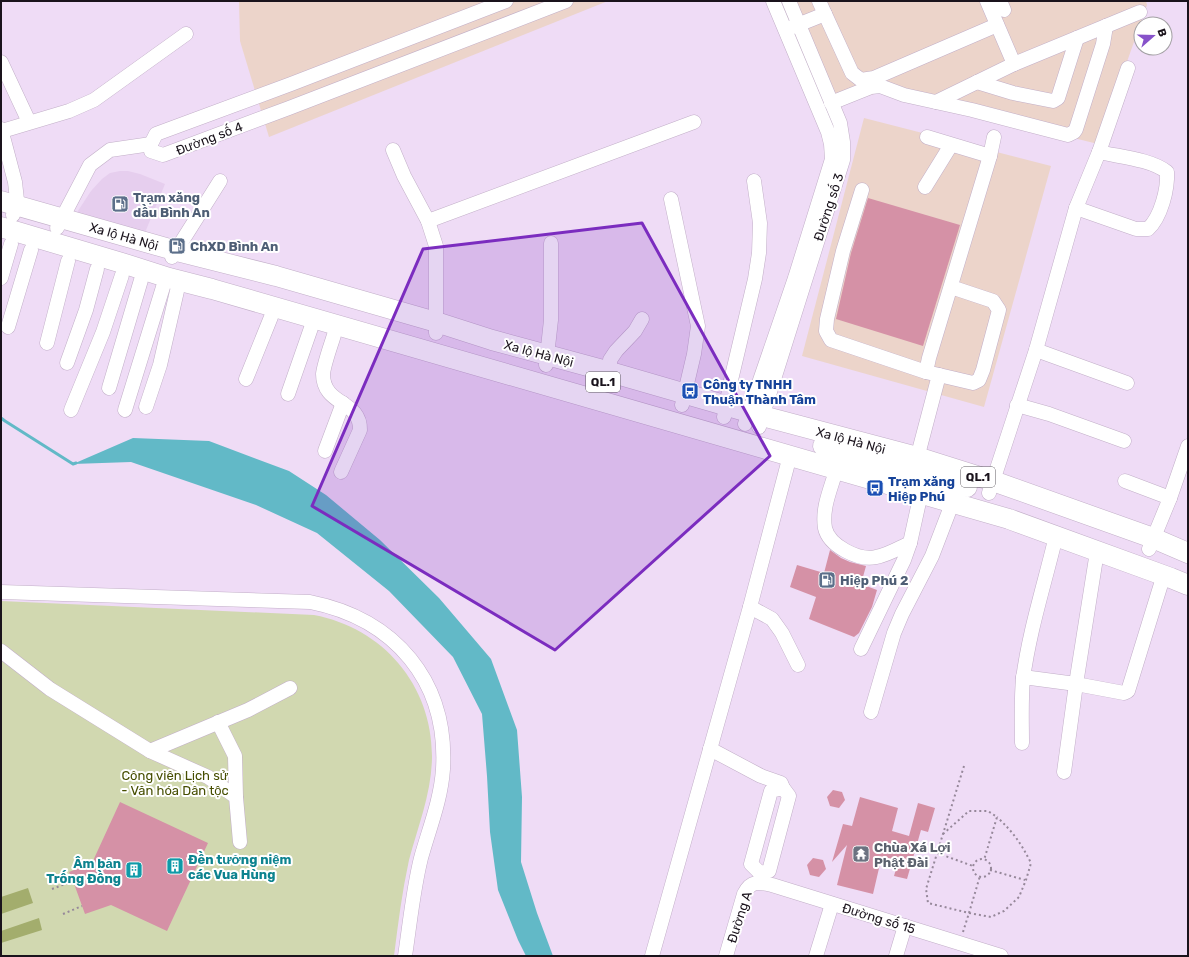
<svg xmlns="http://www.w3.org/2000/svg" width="1189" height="957" viewBox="0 0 1189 957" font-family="Rubik,sans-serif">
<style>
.built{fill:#e6ceee}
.industrial{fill:#ecd4ca}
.green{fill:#d1d8b0}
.forest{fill:#a3ad6d}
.water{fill:#62b9c7}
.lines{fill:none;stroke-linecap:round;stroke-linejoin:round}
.stream{stroke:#62b9c7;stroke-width:3}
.building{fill:#d591a6}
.minor-casing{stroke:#c2afc8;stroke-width:15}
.highway-casing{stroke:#c2afc8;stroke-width:21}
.path{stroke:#96889a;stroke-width:2;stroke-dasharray:2 3;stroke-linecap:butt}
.minor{stroke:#fff;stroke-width:14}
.highway{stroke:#fff;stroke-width:20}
.marked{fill:#7b2cbf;fill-opacity:0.2;stroke:#7b2cbf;stroke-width:3;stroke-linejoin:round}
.labels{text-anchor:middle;stroke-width:4;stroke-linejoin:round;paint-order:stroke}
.shield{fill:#fff;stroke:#5f5a60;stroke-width:1}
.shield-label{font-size:12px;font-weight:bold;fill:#1a131c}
.street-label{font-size:13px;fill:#1a131c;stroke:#fff}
.service-label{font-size:13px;font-weight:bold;fill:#4e5e75;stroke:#fff;text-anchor:start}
.transit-label{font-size:13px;font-weight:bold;fill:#164399;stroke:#fff;text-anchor:start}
.park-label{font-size:13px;fill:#464e00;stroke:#fff}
.worship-label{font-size:13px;font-weight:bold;fill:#5b616d;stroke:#fff;text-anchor:start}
.culture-label{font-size:13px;font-weight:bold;fill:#0d838f;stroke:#fff;text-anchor:start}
</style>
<rect width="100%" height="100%" fill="#efdcf6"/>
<polygon class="built" points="120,171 128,171 140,174 165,184 144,235 74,217 91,191 102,179 110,173"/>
<g class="industrial">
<polygon points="239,1 608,1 269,137 240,41"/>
<polygon points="766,1 1146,1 1147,5 1098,144 883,91 815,113"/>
<polygon points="864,118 1051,166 984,407 802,356"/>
</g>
<path class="green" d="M1,601L314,615C383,628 432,685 432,756C432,792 418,826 409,860C402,892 398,924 394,956H1Z"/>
<g class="forest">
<polygon points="28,888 33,903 1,914 1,897"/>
<polygon points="39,918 42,930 1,943 1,931"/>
</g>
<polygon class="water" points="133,438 209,441 289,471 326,495 380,540 439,598 491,659 517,730 522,797 521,862 537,913 553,956 526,956 518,940 498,890 490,832 487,776 482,714 453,657 389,591 317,533 256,505 131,462 73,464"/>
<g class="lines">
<polyline class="stream" points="1,418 5,421 73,464 76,463"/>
</g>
<g class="building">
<polygon points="868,198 960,225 923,346 836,319 851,253"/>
<polygon points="830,550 841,558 850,562 866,566 861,584 877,590 872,607 859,633 854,637 809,619 816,597 790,587 797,565 824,573"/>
<polygon points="833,790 842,792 845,800 839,808 830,806 827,797"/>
<polygon points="860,797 898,808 892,831 909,836 918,803 935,808 928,832 921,830 907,879 894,876 896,869 880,864 873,894 837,885 847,845 832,862 843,824 852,826"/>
<polygon points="120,802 208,843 167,931 111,905 85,914 73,881 69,872 92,863"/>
<polygon points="813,858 823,860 826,869 819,877 810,875 807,865"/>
</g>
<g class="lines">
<g class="minor-casing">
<g id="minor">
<polyline points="506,1 291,84 156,134 151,144 151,151 163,155 289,108 566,1"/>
<polyline points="819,1 852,73 861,80 874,78 997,25"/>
<polyline points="987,1 1014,64 1140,12"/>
<polyline points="1000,1 1004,10"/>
<polyline points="790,28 825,14"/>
<polyline points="1,62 29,122"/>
<polyline points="977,82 1013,93 1053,101 1058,98 1077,38"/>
<polyline points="936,102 1014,64"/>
<polyline points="831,103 871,87 880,86 904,95 972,110 1068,135 1074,132 1076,129 1103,44 1106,26"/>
<polyline points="1,129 15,182 17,200 13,215"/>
<polyline points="2,131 69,111 94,100 186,34"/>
<polyline points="927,137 990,156"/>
<polyline points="393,150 404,176 428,221 436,246 436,333"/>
<polyline points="925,187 951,145"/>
<polyline points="862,190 843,251 827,319 826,331 831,340 926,372"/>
<polyline points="671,199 698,326 694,354 682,405"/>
<path d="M1076,208L1136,229H1148C1161,217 1168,189 1167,172C1150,159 1120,157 1099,152"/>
<polyline points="428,221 694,122"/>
<polyline points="57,228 90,165 110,150 151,144"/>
<polyline points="172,257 220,181"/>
<polyline points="1,278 11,244"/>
<polyline points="8,327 31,250"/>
<path d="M334,335C331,345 324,364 323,374C323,406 361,400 360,430L341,472"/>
<polyline points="47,343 68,261"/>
<polyline points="1036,350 1127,383"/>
<polyline points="67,363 86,310 97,269"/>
<polyline points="546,365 551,320 551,243"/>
<polyline points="939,375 973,383 979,380 983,370 999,310 993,301 951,287"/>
<polyline points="246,379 271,317"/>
<polyline points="603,382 610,372 610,360 616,351 635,331 642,319"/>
<polyline points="109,388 141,280"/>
<polyline points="288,394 311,328"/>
<polyline points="1017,405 1049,414 1124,441"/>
<polyline points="146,407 160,365 177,291"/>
<polyline points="71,410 103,332 122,275"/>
<polyline points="125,410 163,287"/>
<polyline points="724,417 731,380 755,279 759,253 760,223 754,181"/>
<polyline points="745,424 795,278 832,159 831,144 828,132 773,1"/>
<polyline points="759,427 843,160 843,142 840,123 789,1"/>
<polyline points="325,451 343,403"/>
<polyline points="915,466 939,375 926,372 929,358 990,156 994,137"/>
<path d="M834,477C829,493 822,510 825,528C829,546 859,561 876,557C888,555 899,548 910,543L921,493"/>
<polyline points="1125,481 1170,498"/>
<polyline points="989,493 1036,350 1076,208 1099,152 1128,68"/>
<polyline points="1149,549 1170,498 1188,446"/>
<path d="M1,592L310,602C395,619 448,681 443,769C441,800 429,829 421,858C413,890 410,923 405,956"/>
<polyline points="750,607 772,619 782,633 798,665"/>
<polyline points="861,649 904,560 910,543"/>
<polyline points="1,651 50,689 150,751 208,777 236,797 240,842"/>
<polyline points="1023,677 1076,684 1124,693 1128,691 1161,584"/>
<polyline points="871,712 894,633 902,614 932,556 950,509"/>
<polyline points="218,722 235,756 236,797"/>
<path d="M1022,743C1022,722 1021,700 1023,679C1029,633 1043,589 1054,544"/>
<polyline points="710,749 761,776 781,783 783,788 789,796 769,871 760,873"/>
<polyline points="150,751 248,710 290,688"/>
<polyline points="1064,772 1076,684 1096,558"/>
<polyline points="760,873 751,864 771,791 783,788"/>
<polyline points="652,956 750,607 788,463"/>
<path d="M726,956L744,894C751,880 759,882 772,885L1001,956"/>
<polyline points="816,956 832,904"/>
<polyline points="896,956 905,926"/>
</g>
</g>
<g class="highway-casing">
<g id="highway">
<polyline points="1,201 177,251 276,276 436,322 492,340 610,372 762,416 917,457 993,481 1153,538 1188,553"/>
<polyline points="1,227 122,263 169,278 212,289 1009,519 1171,578 1188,585"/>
<polyline points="823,446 967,487"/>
</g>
</g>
<g class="path">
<polyline points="964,766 926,889 928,903 969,913 980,876"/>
<polyline points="943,834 969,811 988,811 997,817 984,860"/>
<polyline points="937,853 973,866"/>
<circle cx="982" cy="868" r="9"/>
<polyline points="990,870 1025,880"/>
<polyline points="52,889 73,881"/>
<polyline points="63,914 82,906"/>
<path d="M963,932L969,913L991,917L1004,911L1019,897L1026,880L1031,863C1021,843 1013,832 997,817"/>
</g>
<use href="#minor" class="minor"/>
<use href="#highway" class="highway"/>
</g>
<path class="marked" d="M642,223L770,456L555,650L312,506L423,249Z"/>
<defs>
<g id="fuel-square" transform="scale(0.9)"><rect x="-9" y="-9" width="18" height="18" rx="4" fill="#5c6f8a" stroke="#fff"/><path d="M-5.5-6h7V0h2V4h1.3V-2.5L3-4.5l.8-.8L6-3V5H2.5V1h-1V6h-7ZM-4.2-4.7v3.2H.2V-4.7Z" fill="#fff"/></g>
<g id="bus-square" transform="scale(0.9)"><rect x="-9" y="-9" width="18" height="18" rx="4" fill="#1a4fb4" stroke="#fff"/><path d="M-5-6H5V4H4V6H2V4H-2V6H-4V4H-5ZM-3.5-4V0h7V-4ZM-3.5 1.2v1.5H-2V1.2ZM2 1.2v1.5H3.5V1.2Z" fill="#fff"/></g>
<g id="temple-square" transform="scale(0.9)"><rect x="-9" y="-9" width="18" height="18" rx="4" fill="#6b7280" stroke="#fff"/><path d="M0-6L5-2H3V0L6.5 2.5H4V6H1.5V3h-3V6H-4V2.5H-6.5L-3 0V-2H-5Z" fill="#fff"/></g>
<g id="building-square" transform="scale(0.9)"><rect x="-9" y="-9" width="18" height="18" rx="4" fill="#0f9aa8" stroke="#fff"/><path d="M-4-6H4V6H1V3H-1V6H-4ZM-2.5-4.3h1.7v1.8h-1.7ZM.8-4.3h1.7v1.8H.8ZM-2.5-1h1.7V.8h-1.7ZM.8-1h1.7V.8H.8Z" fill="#fff"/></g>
</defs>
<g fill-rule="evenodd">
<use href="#fuel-square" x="120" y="204"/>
<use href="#fuel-square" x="177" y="246"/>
<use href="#bus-square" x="690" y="391"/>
<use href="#bus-square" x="875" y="488"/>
<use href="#fuel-square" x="827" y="580"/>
<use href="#temple-square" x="861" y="854"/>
<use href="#building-square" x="175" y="866"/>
<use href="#building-square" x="134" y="870"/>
</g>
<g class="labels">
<g class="shield">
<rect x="586" y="372" width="34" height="20" rx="3"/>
<rect x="961" y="467" width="34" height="20" rx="3"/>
</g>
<g class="shield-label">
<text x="603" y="386">QL.1</text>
<text x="978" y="481">QL.1</text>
</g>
<g class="street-label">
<text transform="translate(209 138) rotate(-21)" y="5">Đường số 4</text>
<text transform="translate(828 207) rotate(-72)" y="5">Đường số 3</text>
<text transform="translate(124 236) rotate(16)" y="5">Xa lộ Hà Nội</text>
<text transform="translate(539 353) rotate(15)" y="5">Xa lộ Hà Nội</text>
<text transform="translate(851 440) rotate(15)" y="5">Xa lộ Hà Nội</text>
<text transform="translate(739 917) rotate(-72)" y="5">Đường A</text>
<text transform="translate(879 918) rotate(17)" y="5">Đường số 15</text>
</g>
<g class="service-label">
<text x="133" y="202">Trạm xăng<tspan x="133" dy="15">dầu Bình An</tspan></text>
<text x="190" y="251">ChXD Bình An</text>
<text x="840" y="585">Hiệp Phú 2</text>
</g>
<g class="transit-label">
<text x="703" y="389">Công ty TNHH<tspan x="703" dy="15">Thuận Thành Tâm</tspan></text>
<text x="888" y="486">Trạm xăng<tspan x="888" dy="15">Hiệp Phú</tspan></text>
</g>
<g class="park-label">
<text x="175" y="780">Công viên Lịch sử<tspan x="175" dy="15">- Văn hóa Dân tộc</tspan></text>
</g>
<g class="worship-label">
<text x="874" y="852">Chùa Xá Lợi<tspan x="874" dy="15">Phật Đài</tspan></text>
</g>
<g class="culture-label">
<text x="188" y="864">Đền tưởng niệm<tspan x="188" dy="15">các Vua Hùng</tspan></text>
<text x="121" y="868" text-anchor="end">Âm bản<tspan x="121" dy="15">Trống Đồng</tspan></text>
</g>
</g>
<rect width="1189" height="957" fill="none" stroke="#1a131c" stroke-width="4"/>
<g transform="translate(1153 36) rotate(70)"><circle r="19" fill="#ffffff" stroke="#a3a1a4"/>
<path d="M0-3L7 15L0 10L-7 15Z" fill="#8752ca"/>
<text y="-6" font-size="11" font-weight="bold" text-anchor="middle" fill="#1a131c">B</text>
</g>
</svg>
